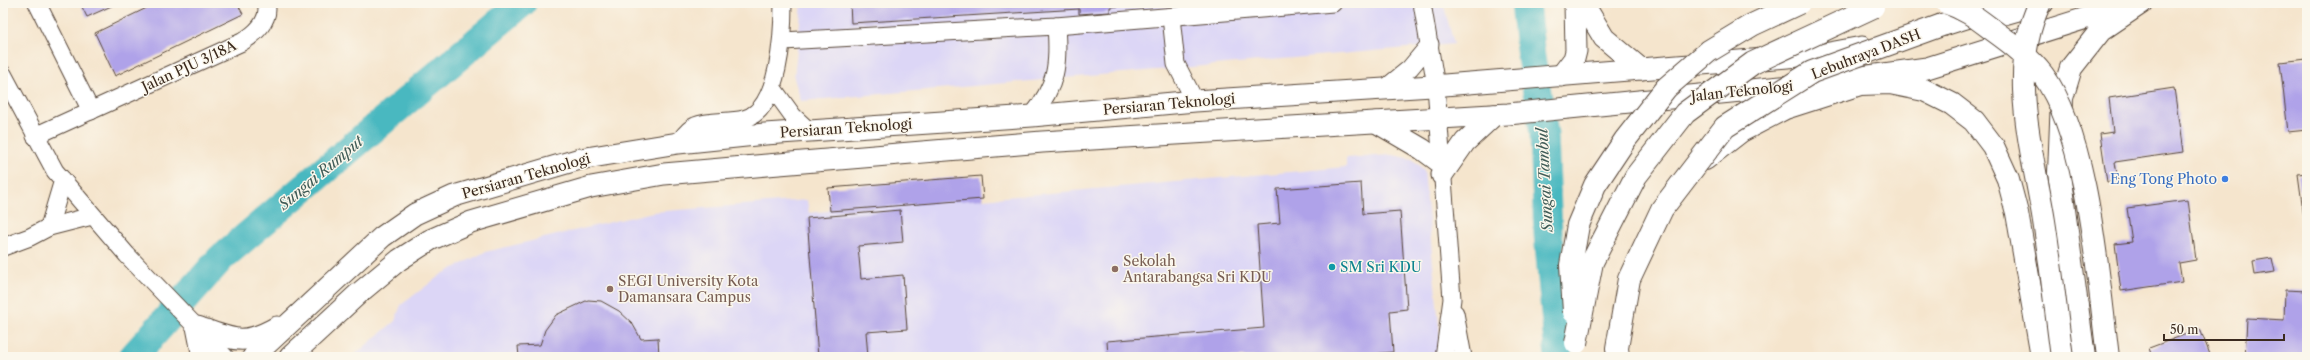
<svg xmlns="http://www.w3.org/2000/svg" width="2310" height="360" viewBox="0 0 2310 360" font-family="'Libre Caslon Text',serif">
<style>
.built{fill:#dcd6f6}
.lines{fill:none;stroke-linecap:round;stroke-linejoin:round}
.river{stroke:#49b8c0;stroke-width:29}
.building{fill:#afa2e9}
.minor-casing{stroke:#574638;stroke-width:19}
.tertiary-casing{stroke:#574638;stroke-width:23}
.motorway-casing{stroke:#574638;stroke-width:24}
.minor{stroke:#fff;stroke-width:17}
.tertiary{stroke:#fff;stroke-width:21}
.motorway{stroke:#fff;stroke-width:22}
.motorway-bridge-casing{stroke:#574638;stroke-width:24;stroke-linecap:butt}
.motorway-bridge{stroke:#fff;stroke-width:22}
.shop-dot{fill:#3f7fe0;stroke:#fbf7ec;stroke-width:1.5}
.culture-dot{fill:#0f9aa8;stroke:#fbf7ec;stroke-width:1.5}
.education-dot{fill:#8d6e63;stroke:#fbf7ec;stroke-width:1.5}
.labels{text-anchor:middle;stroke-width:3;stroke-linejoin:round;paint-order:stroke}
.street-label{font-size:14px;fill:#3b2a1e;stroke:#fbf7ec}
.shop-label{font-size:14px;fill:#366cbe;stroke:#fbf7ec;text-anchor:end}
.education-label{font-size:14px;fill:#785e54;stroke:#fbf7ec;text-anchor:start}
.culture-label{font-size:14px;fill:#0d838f;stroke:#fbf7ec;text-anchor:start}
.water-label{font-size:15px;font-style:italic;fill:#405c57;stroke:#fbf7ec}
</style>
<rect width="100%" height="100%" fill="#fbf7ec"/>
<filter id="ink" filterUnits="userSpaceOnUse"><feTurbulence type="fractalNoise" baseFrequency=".025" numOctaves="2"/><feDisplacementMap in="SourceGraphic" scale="8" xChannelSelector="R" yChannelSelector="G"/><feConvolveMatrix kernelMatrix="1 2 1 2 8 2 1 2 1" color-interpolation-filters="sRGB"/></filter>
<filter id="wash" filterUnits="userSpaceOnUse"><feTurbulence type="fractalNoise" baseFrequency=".012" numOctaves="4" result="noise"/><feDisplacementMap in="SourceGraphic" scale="16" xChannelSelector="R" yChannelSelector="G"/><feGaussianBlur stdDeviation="0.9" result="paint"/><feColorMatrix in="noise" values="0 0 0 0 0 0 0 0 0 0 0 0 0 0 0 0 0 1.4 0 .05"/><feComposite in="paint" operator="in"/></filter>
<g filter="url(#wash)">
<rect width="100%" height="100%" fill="#f5e5cd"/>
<g class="built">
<polygon points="802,3 1443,3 1454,44 801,101 794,78"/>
<polygon points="1392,155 1412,159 1424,170 1442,357 352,357 395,321 401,305 442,274 485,252 653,212 807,200 809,213 829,211 828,188 981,176 983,199 1346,167 1346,158"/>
</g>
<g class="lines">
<g class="river">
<polyline points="1525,3 1531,57 1544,134 1548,234 1559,357"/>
<polyline points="133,357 221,258 522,3"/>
</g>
</g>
<g id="blocks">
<g class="building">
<polygon points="80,3 118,3 87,17"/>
<polygon points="157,3 237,3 243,14 115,76 95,33"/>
<polygon points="850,3 1150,3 1151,4 1110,7 1110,12 1079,14 1079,9 851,23"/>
<polygon points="2307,59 2307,130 2288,132 2280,62"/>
<polygon points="2174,88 2183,152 2115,162 2118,180 2107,182 2100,134 2113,132 2109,98"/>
<polygon points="2307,173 2307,233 2306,233 2298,174"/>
<polygon points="981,176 983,199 830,211 828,188"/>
<polygon points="1361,183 1363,214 1400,211 1407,309 1390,311 1393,352 1340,357 1108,357 1107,341 1264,328 1257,225 1280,223 1277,189"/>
<polygon points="2188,200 2196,260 2179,263 2182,282 2121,291 2115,244 2132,242 2127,208"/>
<polygon points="900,210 903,242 858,246 861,279 903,275 907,329 866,332 868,357 818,357 807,218"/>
<polygon points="2272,258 2275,272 2255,275 2253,261"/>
<polygon points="2285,290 2307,291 2307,357 2245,357 2247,318 2284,320"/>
<polygon points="588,300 601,301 619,311 632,323 641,339 658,338 659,357 519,357 518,346 540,345 545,330 556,315"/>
<polygon points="2200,329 2211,357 2152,357 2149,348"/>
</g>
</g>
</g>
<g filter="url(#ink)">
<use href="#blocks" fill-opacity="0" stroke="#574638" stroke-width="1"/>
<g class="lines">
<g class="minor-casing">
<g id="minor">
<polyline points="37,3 91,111"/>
<polyline points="1422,3 1436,86 1452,299 1444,357"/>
<polyline points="1171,17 1176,64 1195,101"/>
<polyline points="783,41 1056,26 1333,3"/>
<polyline points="3,74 55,171 127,255 225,357"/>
<polyline points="772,87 793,116 809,131"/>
<polyline points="1383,90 1410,68 1430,44"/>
<path d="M1032,116C1057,85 1059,64 1056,26"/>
<path d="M35,136L242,42C255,34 271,20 266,3"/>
<path d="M678,143C682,138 689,128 695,126C710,120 729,123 744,119C780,110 783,32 783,3"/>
<polyline points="49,227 63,180"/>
<polyline points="3,247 30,237 49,227 92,216"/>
<polyline points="1455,313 1463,357"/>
</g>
</g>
<g class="tertiary-casing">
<g id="tertiary">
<polyline points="1583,3 1604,38 1641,69"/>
<polyline points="1994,17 2043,3"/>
<polyline points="1561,76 1574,59 1576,51 1575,3"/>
<polyline points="1376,122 1422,149 1441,163"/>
<polyline points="1442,175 1465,142 1494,115"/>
<path d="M203,357L197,327C233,339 242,347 277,327"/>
<polyline points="253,357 382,237 415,214 454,196 580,159 678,143 765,134 1032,116 1195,101 1432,86 1824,54 1862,47"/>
<polyline points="290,357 358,294 399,260 430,240 471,222 591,187 664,174 767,165 1042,142 1508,114 1812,84 1927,68 2134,3"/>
</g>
</g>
<g class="motorway-casing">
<g id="motorway">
<polyline points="1942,25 2012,3"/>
<polyline points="1705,159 1741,131 1785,108 1860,84 1890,83 1924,90 1952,104 1974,121 1993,146 2008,179 2017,213 2042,357"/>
<polyline points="2084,357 2059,173 2062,98 2071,68 2101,30 2141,3"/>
</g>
</g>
<use href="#minor" class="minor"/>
<use href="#tertiary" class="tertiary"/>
<use href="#motorway" class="motorway"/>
<g class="motorway-bridge-casing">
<g id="motorway-bridge">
<path d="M1947,3C1966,9 1978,19 1994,31C2012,44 2029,57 2043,75C2089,138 2098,279 2108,357"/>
<path d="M2040,3C2007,71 2033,151 2044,221C2051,266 2056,312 2062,357"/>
<polyline points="1574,312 1571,265 1578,225 1595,185 1625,140 1666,88 1709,51 1752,25 1799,3"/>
<polyline points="1576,343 1592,262 1636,176 1685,113 1753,63 1873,7"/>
<polyline points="1618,357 1617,348 1629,279 1662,209 1725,127 1812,72 1942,25"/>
</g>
</g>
<use href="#motorway-bridge" class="motorway-bridge"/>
</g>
</g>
<circle class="shop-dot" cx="2225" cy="179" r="4"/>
<circle class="culture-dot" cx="1332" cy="267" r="4"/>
<g class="education-dot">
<circle cx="1115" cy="269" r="4"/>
<circle cx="610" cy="289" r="4"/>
</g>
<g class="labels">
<g class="street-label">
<text transform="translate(1866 54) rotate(-21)" y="5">Lebuhraya DASH</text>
<text transform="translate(189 66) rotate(-25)" y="5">Jalan PJU 3/18A</text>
<text transform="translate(1742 91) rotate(-6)" y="5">Jalan Teknologi</text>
<text transform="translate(1169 104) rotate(-5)" y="5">Persiaran Teknologi</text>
<text transform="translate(846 128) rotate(-4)" y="5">Persiaran Teknologi</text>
<text transform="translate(526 176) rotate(-16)" y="5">Persiaran Teknologi</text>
</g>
<g class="shop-label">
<text x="2217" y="184">Eng Tong Photo</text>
</g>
<g class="education-label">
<text x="1123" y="266">Sekolah<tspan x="1123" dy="16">Antarabangsa Sri KDU</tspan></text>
<text x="618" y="286">SEGI University Kota<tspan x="618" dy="16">Damansara Campus</tspan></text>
</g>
<g class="culture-label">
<text x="1340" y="272">SM Sri KDU</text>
</g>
<g class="water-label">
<text transform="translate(321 173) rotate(-40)" y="5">Sungai Rumput</text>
<text transform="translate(1545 180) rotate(-93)" y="5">Sungai Tambul</text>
</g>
</g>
<rect width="2310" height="360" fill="none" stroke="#fbf7ec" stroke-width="16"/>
<path d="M2164 334v6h120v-6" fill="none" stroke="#3b2a1e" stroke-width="2"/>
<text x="2170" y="334" font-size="12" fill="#3b2a1e" stroke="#fbf7ec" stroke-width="3" paint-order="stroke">50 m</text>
</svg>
